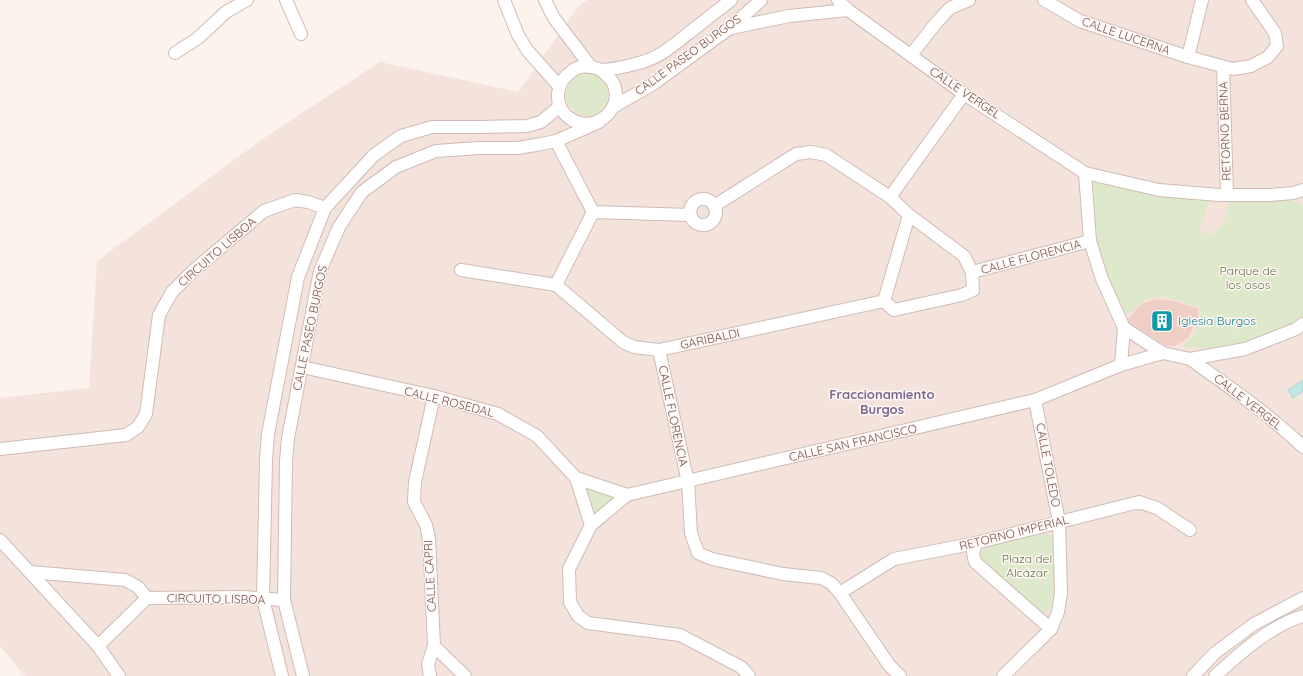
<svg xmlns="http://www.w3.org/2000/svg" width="1303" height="676" viewBox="0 0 1303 676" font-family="Quicksand,sans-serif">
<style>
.residential{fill:#f3e3db}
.green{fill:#dee9cb}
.water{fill:#c2e5e2;stroke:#a9d6d3}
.building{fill:#efcec6}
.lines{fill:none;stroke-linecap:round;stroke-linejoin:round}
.minor-casing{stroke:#d0bbb5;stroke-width:14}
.minor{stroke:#fff;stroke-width:12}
.labels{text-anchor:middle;stroke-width:3;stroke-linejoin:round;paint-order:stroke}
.street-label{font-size:12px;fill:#765650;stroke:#fef7f3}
.park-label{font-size:12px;fill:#5e7546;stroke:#fef7f3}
.culture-label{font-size:12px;fill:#0d838f;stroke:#fef7f3;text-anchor:start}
.neighbourhood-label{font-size:13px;font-weight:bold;fill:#7b6891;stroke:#fef7f3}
</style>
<rect width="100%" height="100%" fill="#fcf3ed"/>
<polygon class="residential" points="587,0 1303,0 1303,676 25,676 0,646 0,398 89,388 97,261 264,138 380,62 518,92 578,7"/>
<g class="green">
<path d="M585,72L601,74C603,78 607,83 608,88C611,99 602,114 590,116C576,117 563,103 566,90C568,80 576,75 585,72Z"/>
<path d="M1089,179L1103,185L1209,202L1199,231L1210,235C1226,227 1227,216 1229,200C1252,198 1284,190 1303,206V317C1280,333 1247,345 1219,348C1206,349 1194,347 1181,347C1197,333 1199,328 1200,308L1163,296L1146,300L1137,306L1123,320L1100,270L1095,236Z"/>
<polygon points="586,488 615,495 594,521"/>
<path d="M1046,533L1051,535L1056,541L1053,601C1052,609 1048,613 1040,613L980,562C980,555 981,551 987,546Z"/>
</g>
<polygon class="water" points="1303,380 1303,391 1293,398 1288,390"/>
<polygon class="building" points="1156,299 1173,301 1198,309 1198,318 1188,338 1175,346 1166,346 1130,323 1128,319 1140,305"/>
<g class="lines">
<g class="minor-casing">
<g id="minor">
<polyline points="286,0 301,34"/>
<polyline points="504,0 518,35 527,50 559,86"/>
<polyline points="545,0 554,18 591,67"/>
<polyline points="838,0 848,10 964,94 1085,173 1159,190 1219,195 1269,195 1293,193 1303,190"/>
<polyline points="1044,0 1080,21 1188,57 1233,69 1251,66 1268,57 1277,46 1275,33 1252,0"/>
<polyline points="731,28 789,16 848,10"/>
<polyline points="175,53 198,38 226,12 247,0"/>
<polyline points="911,55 936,23 950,8 969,0"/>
<polyline points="1188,57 1202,0"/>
<polyline points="1223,67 1227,195"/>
<path d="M601,70C604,73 609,77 612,81C628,109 591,138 567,116C553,104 556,82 571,72C576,67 584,66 591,67C595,67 599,70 603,70C614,69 628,66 639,63C659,58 674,45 690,32C704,21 717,11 731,0"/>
<polyline points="613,107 653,84 730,28 761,0"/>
<polyline points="556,141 593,212"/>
<polyline points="1085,173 1090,241 1102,279 1124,328 1163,353 1190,359 1245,349 1296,329 1303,324"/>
<polyline points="890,197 964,94"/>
<circle cx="703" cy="212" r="13"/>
<polyline points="714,206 796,154 811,152 826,155 890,197 909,215 964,256 972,272 973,290 962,295 894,310 884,301"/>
<polyline points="593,212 691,215"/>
<polyline points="461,270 556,285"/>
<polyline points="972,272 1090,241"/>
<polyline points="556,285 623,342 634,347 659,350 884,301"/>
<polyline points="556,285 593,212"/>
<polyline points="884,301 909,215"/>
<polyline points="659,350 688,482 691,533 698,553 712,559 783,574 821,578 831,583 840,593 889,665 900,676"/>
<path d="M1190,359C1229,387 1269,414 1303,447"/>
<polyline points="1121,365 1124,328"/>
<polyline points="302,367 434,396 498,414 537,436 576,478 591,525 569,569 570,602 578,616 588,623 680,635 741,667 749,676"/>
<polyline points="0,449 126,435 138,427 146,414 159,315 172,292 194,270 264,211 295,200 308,202 325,208"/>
<polyline points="576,478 627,495"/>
<polyline points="591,525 627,495 1035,400 1121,365 1163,353"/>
<polyline points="0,540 98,646 119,676"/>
<polyline points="976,543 973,553 975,562 1051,629"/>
<polyline points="30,572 125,580 138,587 147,598"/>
<polyline points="840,593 894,559 976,543 1139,502 1157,508 1190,530"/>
<polyline points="98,646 147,598 243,597 284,600"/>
<polyline points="434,646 465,676"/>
<polyline points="282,676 263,599 266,460 268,434 298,277 325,208 374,155 401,136 432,127 481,127 527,126 541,122 560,106"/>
<polyline points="303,676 284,600 286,461 288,438 320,271 339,227 362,192 396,167 436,151 479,148 518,148 541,144 556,141 599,122"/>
<polyline points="430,676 428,664 434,646 429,539 426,525 414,502 415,482 434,396"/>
<polyline points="1003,676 1051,629 1058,612 1061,593 1059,522 1035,400"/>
<polyline points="1193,676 1215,653 1254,624 1303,598"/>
<path d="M1215,676C1240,653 1270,626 1303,616"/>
</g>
</g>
<use href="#minor" class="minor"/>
</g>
<defs>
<g id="building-square" transform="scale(1.15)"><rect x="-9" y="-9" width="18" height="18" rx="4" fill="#0f9aa8" stroke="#fef7f3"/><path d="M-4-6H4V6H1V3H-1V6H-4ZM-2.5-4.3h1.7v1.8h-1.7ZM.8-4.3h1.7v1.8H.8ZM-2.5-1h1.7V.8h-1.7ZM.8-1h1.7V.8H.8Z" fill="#fff"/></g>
</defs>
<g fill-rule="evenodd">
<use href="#building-square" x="1162" y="321"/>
</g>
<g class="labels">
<g class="street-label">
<text transform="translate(1126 36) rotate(19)" y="4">CALLE LUCERNA</text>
<text transform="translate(688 55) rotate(-36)" y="4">CALLE PASEO BURGOS</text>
<text transform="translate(965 93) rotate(34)" y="4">CALLE VERGEL</text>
<text transform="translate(1225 131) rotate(-92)" y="4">RETORNO BERNA</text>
<text transform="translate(217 252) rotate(-41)" y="4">CIRCUITO LISBOA</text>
<text transform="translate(1031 257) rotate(-15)" y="4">CALLE FLORENCIA</text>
<text transform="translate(310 328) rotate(-78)" y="4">CALLE PASEO BURGOS</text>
<text transform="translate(710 339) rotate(-12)" y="4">GARIBALDI</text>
<text transform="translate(449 402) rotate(14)" y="4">CALLE ROSEDAL</text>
<text transform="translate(1248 402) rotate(38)" y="4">CALLE VERGEL</text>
<text transform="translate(673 416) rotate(78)" y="4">CALLE FLORENCIA</text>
<text transform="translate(853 443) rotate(-13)" y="4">CALLE SAN FRANCISCO</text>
<text transform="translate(1048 465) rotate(79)" y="4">CALLE TOLEDO</text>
<text transform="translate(1014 533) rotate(-14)" y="4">RETORNO IMPERIAL</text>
<text transform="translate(430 576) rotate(-93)" y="4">CALLE CAPRI</text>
<text transform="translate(216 599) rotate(1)" y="4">CIRCUITO LISBOA</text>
</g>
<g class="park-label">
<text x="1248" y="275">Parque de<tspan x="1248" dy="14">los osos</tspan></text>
<text x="1027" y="563">Plaza del<tspan x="1027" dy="14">Alcázar</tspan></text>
</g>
<g class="culture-label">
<text x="1178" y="325">Iglesia Burgos</text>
</g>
<g class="neighbourhood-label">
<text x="882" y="399">Fraccionamiento<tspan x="882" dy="15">Burgos</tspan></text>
</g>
</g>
</svg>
